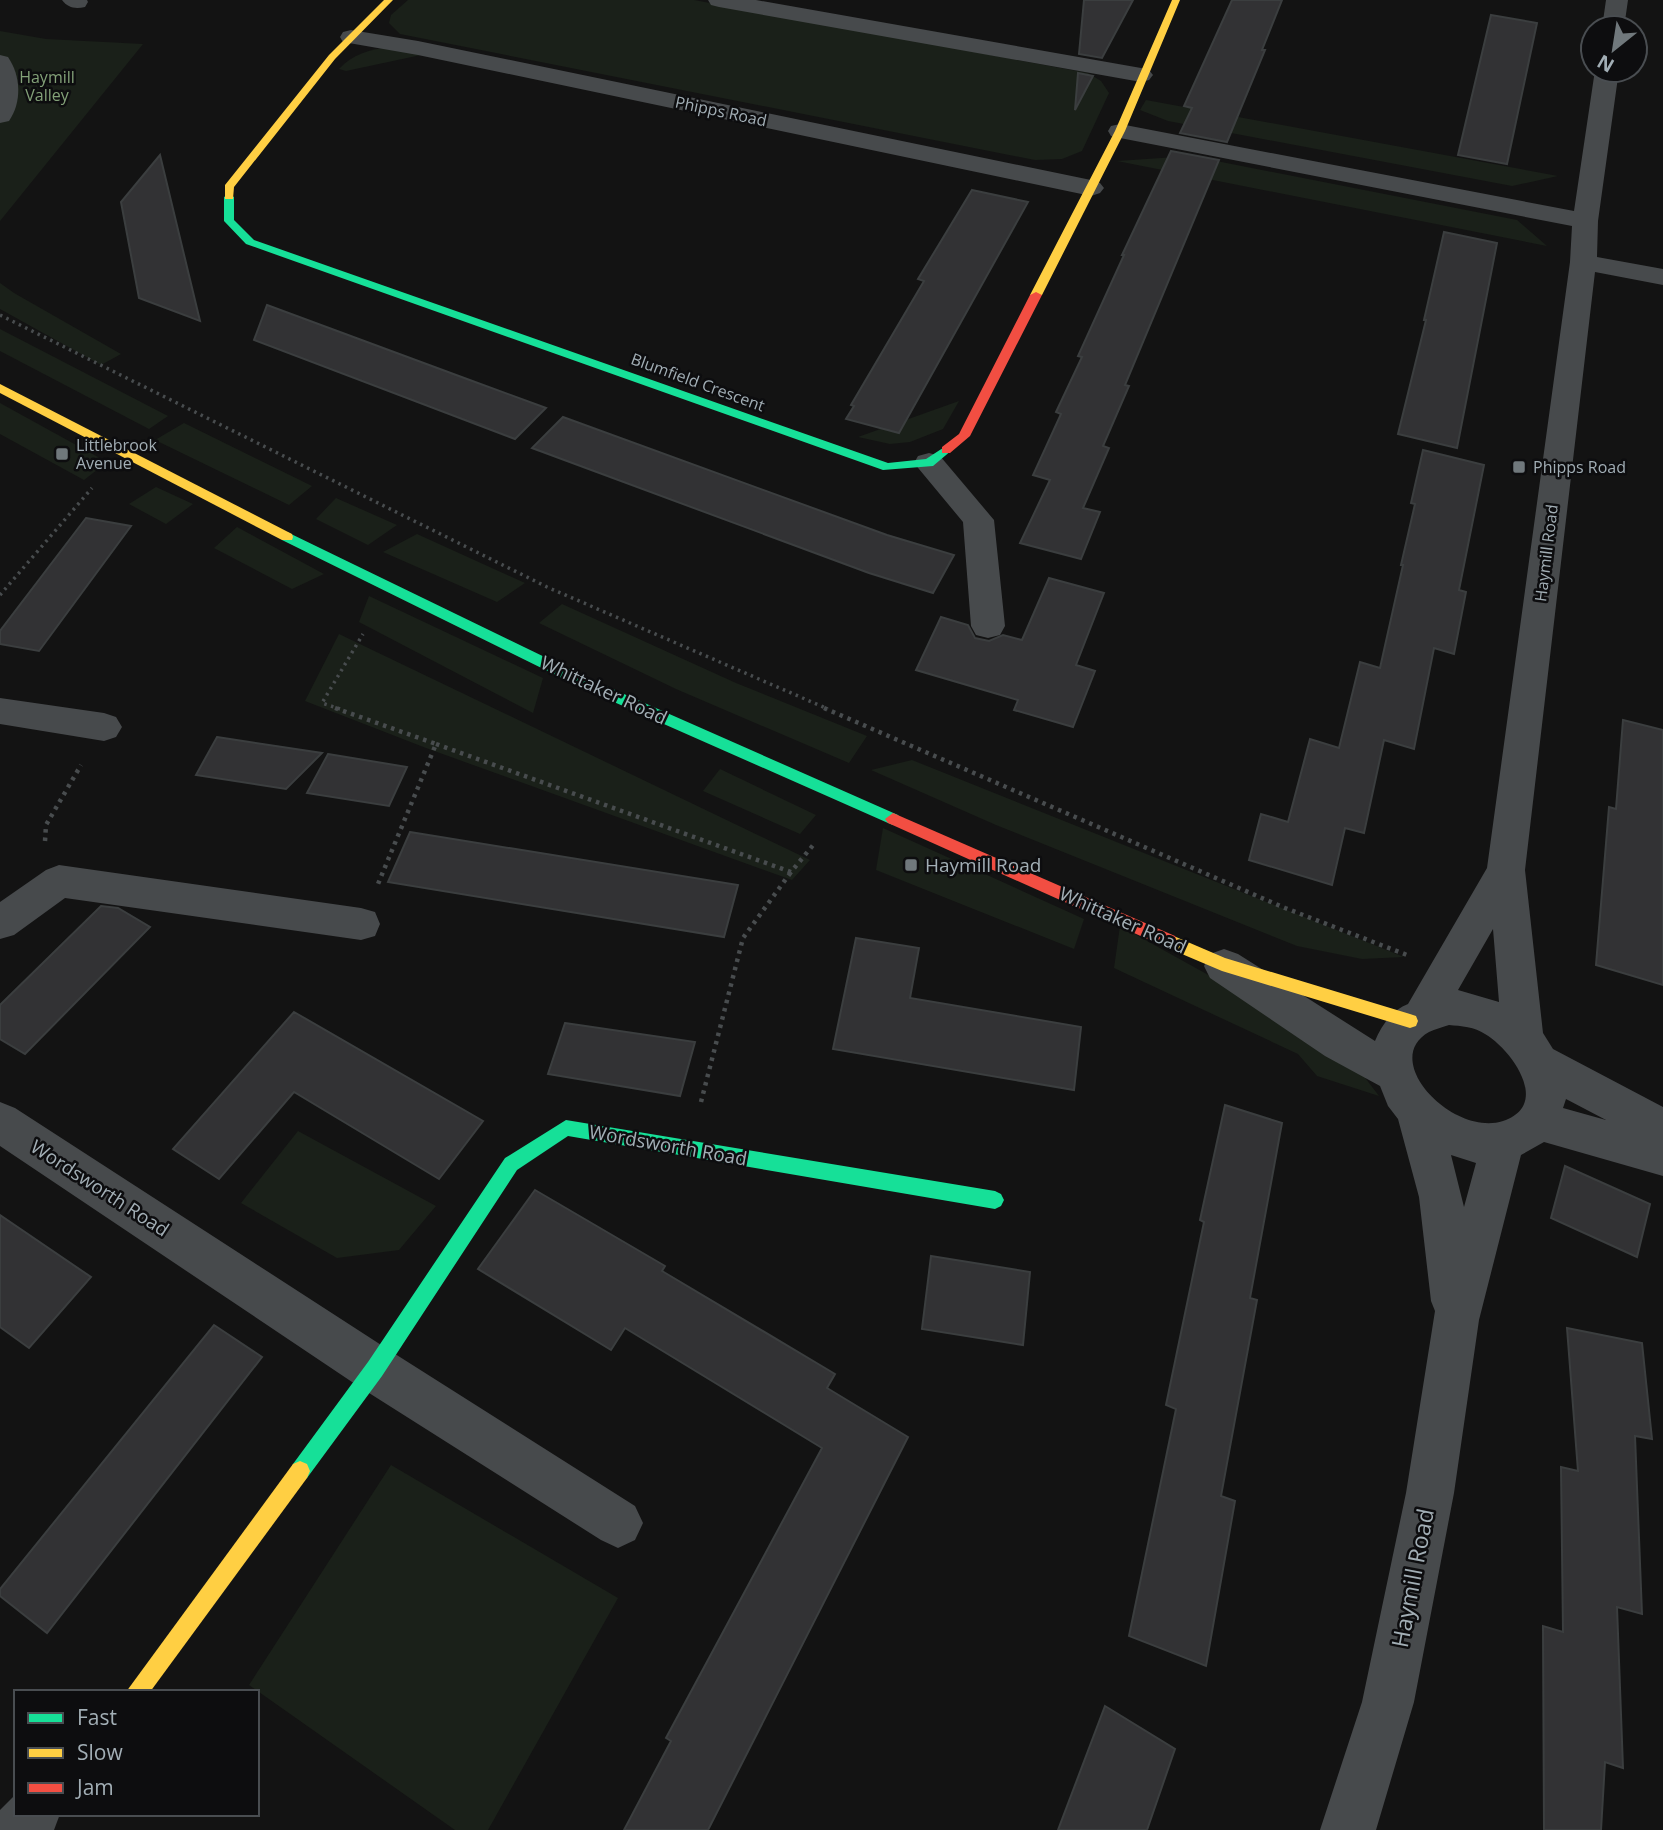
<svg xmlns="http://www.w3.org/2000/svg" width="1663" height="1830" viewBox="0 0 1663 1830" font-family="'Open Sans',sans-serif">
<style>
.green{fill:#1a2019}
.building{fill:#323234;stroke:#3b3e3f;stroke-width:2}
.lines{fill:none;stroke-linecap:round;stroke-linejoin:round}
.path-far1{stroke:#484c4e;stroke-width:3.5;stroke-dasharray:2.5 4.5;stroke-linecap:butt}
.path{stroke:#484c4e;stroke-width:4.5;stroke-dasharray:3.5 5;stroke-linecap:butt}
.street{fill:#474a4c;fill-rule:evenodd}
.fast{fill:#16e098;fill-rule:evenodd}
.slow{fill:#ffcf43;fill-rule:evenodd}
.jam{fill:#f24e42;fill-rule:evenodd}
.poi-dot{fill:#70787c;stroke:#0d0d0f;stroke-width:2.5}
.labels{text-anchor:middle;stroke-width:5;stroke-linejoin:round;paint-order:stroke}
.far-park-label{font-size:16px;fill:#83a178;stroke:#0d0d0f}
.far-street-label{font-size:16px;fill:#a2aeb5;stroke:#0d0d0f}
.far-poi-label{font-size:16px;fill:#a2aeb5;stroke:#0d0d0f;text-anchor:start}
.street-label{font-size:19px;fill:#a2aeb5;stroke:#0d0d0f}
.poi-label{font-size:19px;fill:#a2aeb5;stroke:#0d0d0f;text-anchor:start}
.near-street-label{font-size:23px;fill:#a2aeb5;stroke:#0d0d0f}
</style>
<rect width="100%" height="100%" fill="#131313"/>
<g class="green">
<polygon points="408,0 694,0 1088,73 1101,81 1109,93 1082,151 1062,159 1035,160 400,34 389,23 391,15"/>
<polygon points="0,31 46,39 143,44 0,221"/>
<path d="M390,47L421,55L346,71L339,69C353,54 370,49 390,47Z"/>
<polygon points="1146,100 1558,176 1512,186 1168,121 1140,110"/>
<polygon points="1191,156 1517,220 1547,246 1117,161"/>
<polygon points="0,283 14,293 121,354 101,365 0,309"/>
<polygon points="0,329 168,416 149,429 0,351"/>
<polygon points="959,401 943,429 910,442 890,444 858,437"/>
<polygon points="0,403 107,462 84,480 0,434"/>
<polygon points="184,423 312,486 289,505 155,440"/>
<polygon points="156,487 193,504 166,524 129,504"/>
<polygon points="336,498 397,525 368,545 316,519"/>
<polygon points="237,527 324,574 292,589 214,548"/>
<polygon points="417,534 525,583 497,602 383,552"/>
<polygon points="369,596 543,678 533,713 359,622"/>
<polygon points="562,604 736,683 867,736 849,763 676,689 539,623"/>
<polygon points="339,634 810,860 792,880 426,748 305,701"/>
<polygon points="912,760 1404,957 1362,959 1297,946 996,825 871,770"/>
<polygon points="720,769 816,815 800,834 703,791"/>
<polygon points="883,828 1084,919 1074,949 876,870"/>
<polygon points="1120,926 1344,1050 1379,1096 1317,1076 1298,1054 1114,968"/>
<polygon points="298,1131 436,1206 399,1250 337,1258 241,1203"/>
<polygon points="391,1465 618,1598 488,1830 455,1830 249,1685"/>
</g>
<g class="building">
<polygon points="1084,0 1133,0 1102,58 1079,54"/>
<polygon points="1232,0 1282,0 1262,50 1265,50 1227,142 1180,133 1192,108 1184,106"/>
<polygon points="1491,15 1537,23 1507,164 1458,155"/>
<polygon points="1078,73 1093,76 1075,110"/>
<polygon points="1171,151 1219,160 1125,385 1129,386 1103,446 1109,448 1083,508 1100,512 1081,559 1020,543 1050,480 1033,475 1061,414 1056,412 1082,357 1078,356 1124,255 1122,255"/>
<polygon points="160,155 200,321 139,298 121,202"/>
<polygon points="972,190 1028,202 899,433 846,419 854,406 851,405 924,281 918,279"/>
<polygon points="1444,232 1497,243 1457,448 1398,434 1426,320 1424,320"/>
<polygon points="267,305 467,379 546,408 515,439 254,340"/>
<polygon points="563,417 887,535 954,555 933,593 869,573 532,448"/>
<polygon points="1423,450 1484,465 1459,590 1466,592 1454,654 1434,648 1414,749 1384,740 1364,833 1345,828 1332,885 1249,860 1261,814 1288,822 1310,739 1339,748 1360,662 1380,668 1403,565 1401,565 1415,504 1411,503"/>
<polygon points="86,518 131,526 39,651 0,644 0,631"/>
<polygon points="1049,578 1104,593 1076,665 1095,671 1073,727 1014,710 1018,700 916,670 941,617 968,625 975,638 989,641 1003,635 1022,640"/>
<polygon points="1623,720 1663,730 1663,985 1596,965 1609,807 1616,809"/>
<polygon points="217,737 322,753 286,789 196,775"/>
<polygon points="328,754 407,767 389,806 307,793"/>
<polygon points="410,832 738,885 724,937 388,882"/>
<polygon points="101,906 118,908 150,927 25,1054 0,1039 0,1005"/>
<polygon points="856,938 919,948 910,998 1081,1027 1074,1090 833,1049"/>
<polygon points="294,1012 483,1121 439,1179 294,1092 219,1179 173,1149"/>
<polygon points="565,1023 695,1042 680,1096 548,1074"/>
<polygon points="1225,1105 1282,1123 1250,1298 1257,1300 1221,1496 1235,1501 1206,1666 1129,1636 1176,1409 1166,1405 1204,1222 1200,1220"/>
<polygon points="1565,1166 1650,1204 1637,1257 1551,1218"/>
<polygon points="535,1190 665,1266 662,1271 835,1374 827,1388 908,1437 708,1830 624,1830 671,1741 666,1738 822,1448 625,1328 611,1350 478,1269"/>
<polygon points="0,1215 91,1277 29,1348 0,1327"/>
<polygon points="931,1256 1030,1272 1023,1345 922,1329"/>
<polygon points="214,1325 262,1357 47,1633 0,1596 0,1589"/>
<polygon points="1567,1328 1642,1343 1652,1439 1635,1436 1642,1614 1617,1607 1623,1768 1605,1762 1601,1830 1544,1830 1543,1626 1563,1632 1561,1467 1578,1471"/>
<polygon points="1105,1706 1175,1749 1147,1830 1058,1830"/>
</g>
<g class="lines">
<g class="path-far1">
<polyline points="0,315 547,587 828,709"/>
<polyline points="0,595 92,488"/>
<polyline points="340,709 322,703 363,634"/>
</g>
<g class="path">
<polyline points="335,708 436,744 378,884"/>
<polyline points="824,708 1285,908 1407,955"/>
<polyline points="436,744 791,872 814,844"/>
<polyline points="45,841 46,825 81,765"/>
<polyline points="701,1102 743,938 791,872"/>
</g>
<g class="street">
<path d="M62,0H87L88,2L85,7C75,9 68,8 62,0Z"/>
<polygon points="708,0 756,0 1141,68 1149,70 1153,75 1149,80 1141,82 719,7 711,5"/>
<polygon points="1606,0 1628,0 1624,28 1602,28"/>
<polygon points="351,30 418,41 1091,180 1100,183 1104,188 1100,193 1091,196 418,55 343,42 340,37 343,32"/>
<path d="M0,55L8,57C21,76 22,102 9,121L0,123Z"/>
<path d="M1595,70H1619L1598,221L1597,257L1663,269V285L1595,272L1525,870L1543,1033L1553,1049L1663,1107V1176L1544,1142L1521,1155L1479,1320L1454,1493L1414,1702L1376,1830H1320L1362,1702L1406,1493L1435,1311L1431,1301L1419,1197L1398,1119L1388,1106L1380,1086L1325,1056L1210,978L1204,966L1210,954L1224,949L1238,954L1375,1041C1381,1026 1392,1010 1408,1004L1487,868L1570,262L1572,226L1120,138L1111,136L1108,131L1111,126L1120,124L1574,211ZM1493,929L1499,1002L1458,990ZM1449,1025C1461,1026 1475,1027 1485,1034C1511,1049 1552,1105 1503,1121C1453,1137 1379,1060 1429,1032C1435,1029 1443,1027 1449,1025ZM1566,1099L1606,1120L1563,1108ZM1451,1155L1476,1163L1464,1207Z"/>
<polygon points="929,453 940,456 994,520 1005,626 1000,635 988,638 976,635 971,626 963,522 914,463 918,456"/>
<polygon points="0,698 104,713 116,717 122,727 116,737 104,741 0,724"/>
<polygon points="59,865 361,908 375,912 380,924 375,936 361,940 65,898 14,935 0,939 0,902 46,870"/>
<polygon points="0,1102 15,1108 392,1352 635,1506 643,1523 635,1540 618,1548 601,1540 358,1386 0,1146"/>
<polygon points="16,1794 16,1814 60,1814 54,1830 0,1830 0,1810"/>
</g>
<g class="fast">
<polygon points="229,194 234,197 234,220 254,240 888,463 926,459 946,446 952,450 933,466 883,470 246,244 224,221 224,197"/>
<polygon points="287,532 590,679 898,815 901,819 893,825 888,823 580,687 282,540 282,534"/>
<polygon points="566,1120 995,1191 1001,1194 1004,1200 1001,1206 995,1209 568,1136 517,1170 382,1376 307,1478 300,1481 293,1478 290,1471 293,1464 368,1362 505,1158"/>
</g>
<g class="slow">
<polygon points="384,0 393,0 335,59 234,187 233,199 225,199 225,185 329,55"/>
<polygon points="1172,0 1180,0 1125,131 1042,295 1032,297 1030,295 1115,131"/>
<polygon points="0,384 292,534 293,537 292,540 282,540 0,393"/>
<polygon points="1169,934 1225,958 1410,1014 1416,1016 1418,1021 1416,1026 1410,1028 1222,971 1163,946 1161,941 1163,936"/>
<polygon points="300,1461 307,1464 310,1471 307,1478 150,1692 126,1692 293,1464"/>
</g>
<g class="jam">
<polygon points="1036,292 1042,295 970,436 950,453 942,453 942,447 959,434 1030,295"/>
<polygon points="893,813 1175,936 1177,941 1175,946 1169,948 1163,946 888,823 885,819"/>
</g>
</g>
<g class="poi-dot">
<rect x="55" y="447" width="14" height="14" rx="3.5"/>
<rect x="1512" y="460" width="14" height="14" rx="3.5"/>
<rect x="904" y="858" width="14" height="14" rx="3.5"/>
</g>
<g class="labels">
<g class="far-park-label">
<text x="47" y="83">Haymill<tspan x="47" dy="18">Valley</tspan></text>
</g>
<g class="far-street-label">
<text transform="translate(721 111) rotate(12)" y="6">Phipps Road</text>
<text transform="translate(698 382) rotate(20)" y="6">Blumfield Crescent</text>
<text transform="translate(1546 553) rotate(-83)" y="6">Haymill Road</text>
</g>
<g class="far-poi-label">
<text x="76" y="451">Littlebrook<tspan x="76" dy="18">Avenue</tspan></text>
<text x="1533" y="473">Phipps Road</text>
</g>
<g class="street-label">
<text transform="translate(604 690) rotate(25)" y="7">Whittaker Road</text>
<text transform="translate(1123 920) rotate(24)" y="7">Whittaker Road</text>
<text transform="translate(668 1145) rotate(10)" y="7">Wordsworth Road</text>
<text transform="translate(100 1188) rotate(33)" y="7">Wordsworth Road</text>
</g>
<g class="poi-label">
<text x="925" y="872">Haymill Road</text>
</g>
<g class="near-street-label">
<text transform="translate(1413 1578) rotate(-79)" y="8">Haymill Road</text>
</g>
</g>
<rect x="14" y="1690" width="245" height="126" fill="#0d0d0f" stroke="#494d51" stroke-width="2"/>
<rect x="28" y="1713" width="35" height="10" fill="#16e098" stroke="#494d51" stroke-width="2"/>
<text x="77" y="1725" font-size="21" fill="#a2aeb5">Fast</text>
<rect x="28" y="1748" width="35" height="10" fill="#ffcf43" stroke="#494d51" stroke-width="2"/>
<text x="77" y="1760" font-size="21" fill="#a2aeb5">Slow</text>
<rect x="28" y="1783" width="35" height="10" fill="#f24e42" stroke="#494d51" stroke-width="2"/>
<text x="77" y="1795" font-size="21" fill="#a2aeb5">Jam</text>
<g transform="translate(1614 49) rotate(210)"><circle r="33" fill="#0d0d0f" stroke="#494d51" stroke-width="2"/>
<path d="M0-5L12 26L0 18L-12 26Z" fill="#70787c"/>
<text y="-10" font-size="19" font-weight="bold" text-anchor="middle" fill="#a2aeb5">N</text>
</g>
</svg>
